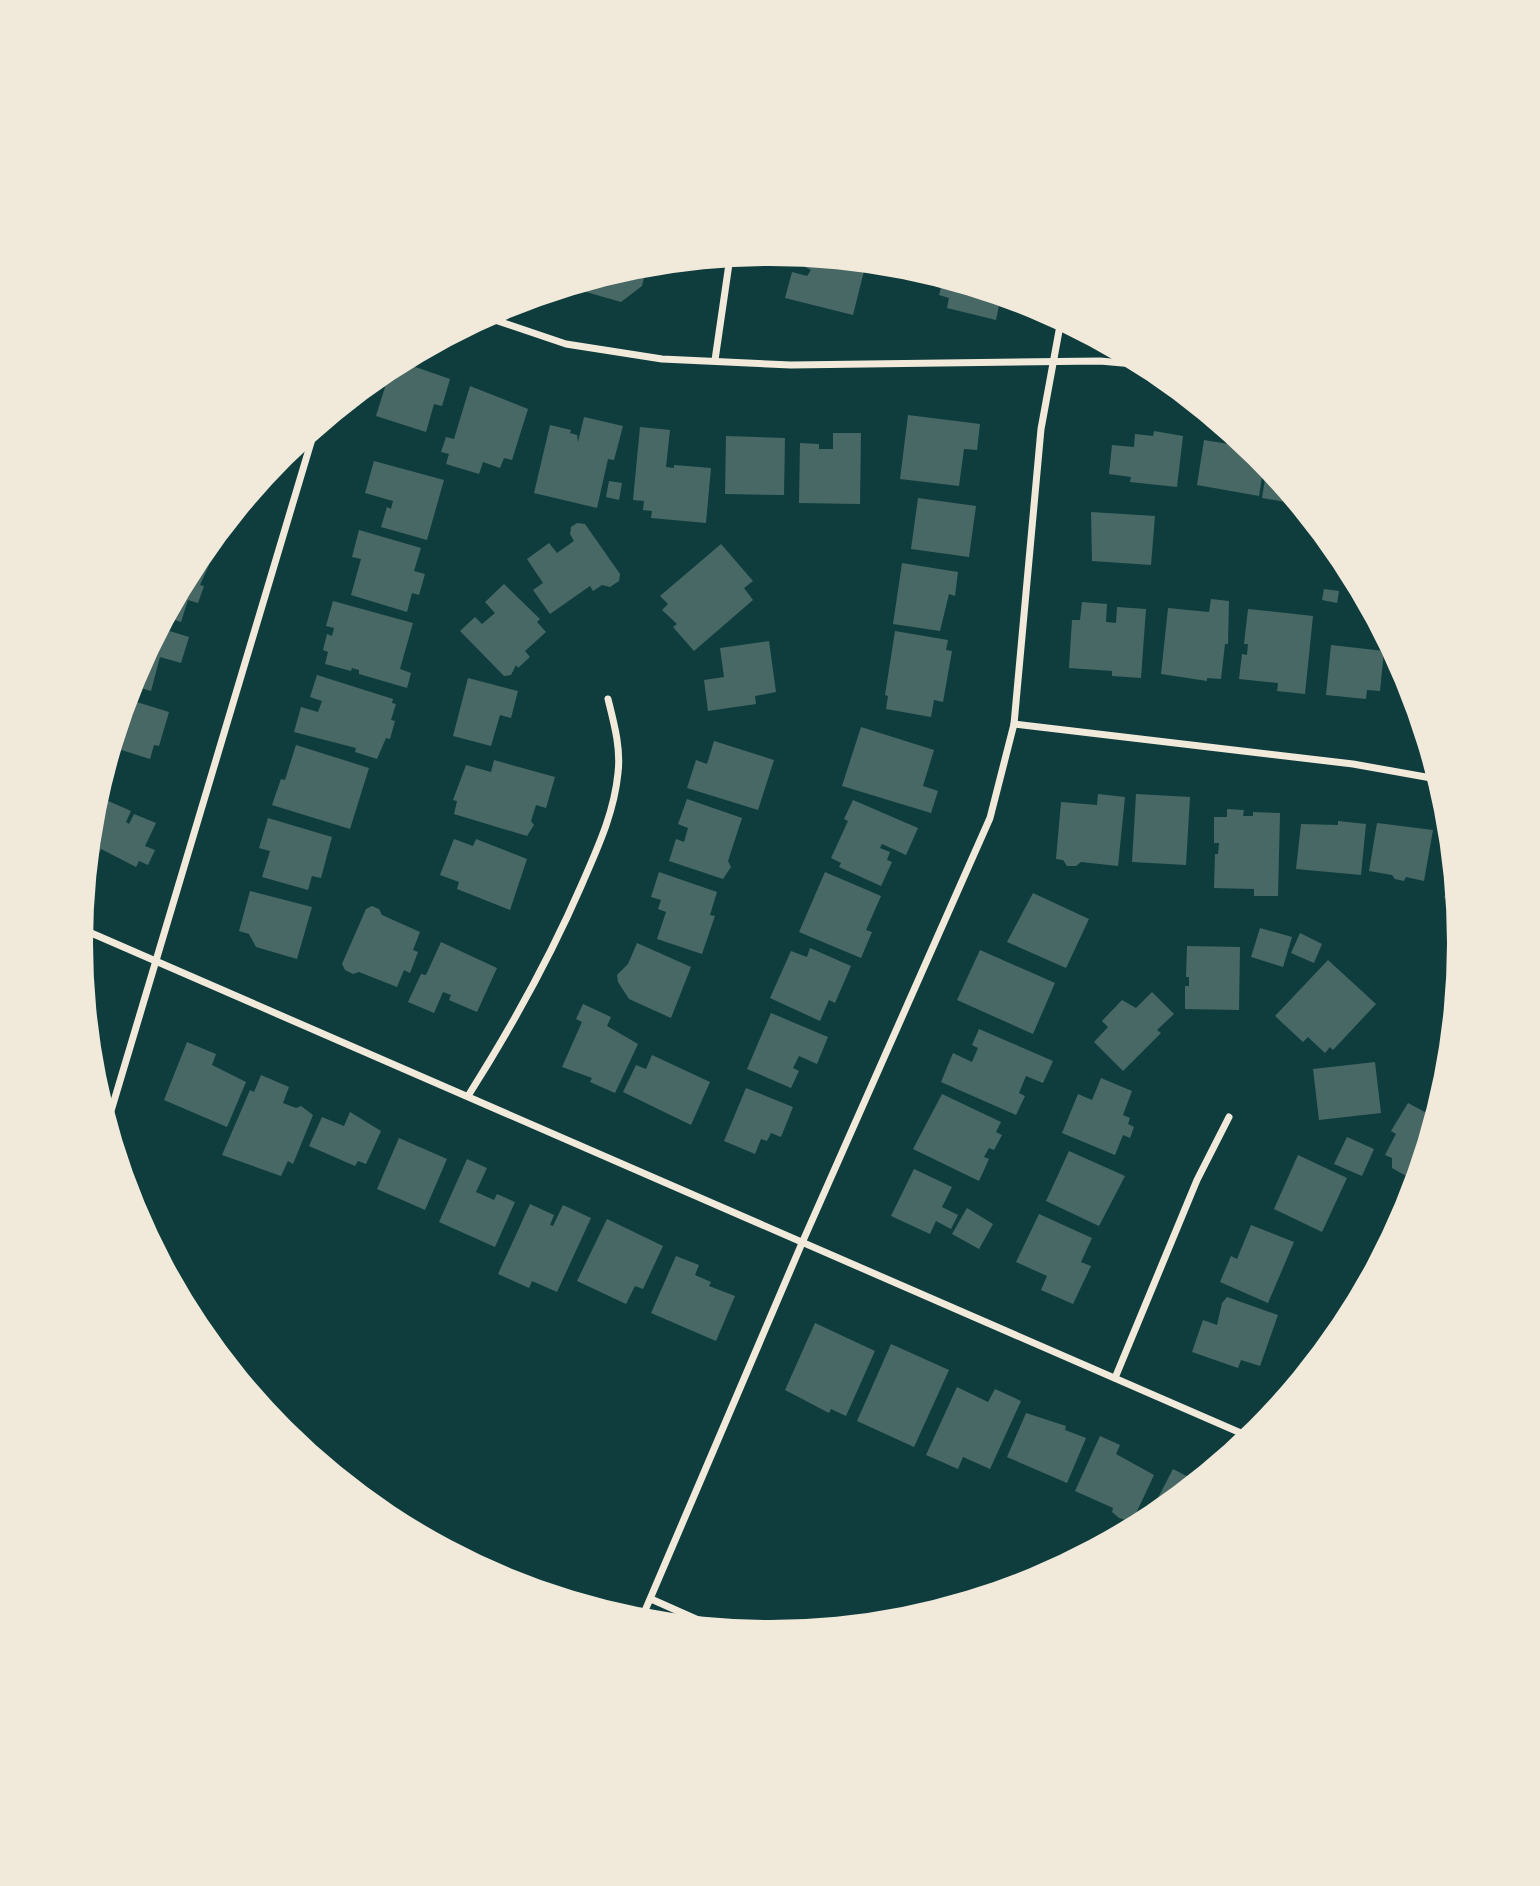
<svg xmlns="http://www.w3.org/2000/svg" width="1540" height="1886" viewBox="0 0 1540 1886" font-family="'Varela Round',sans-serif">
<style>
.building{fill:#486865}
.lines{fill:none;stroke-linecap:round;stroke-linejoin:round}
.minor{stroke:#f1e9da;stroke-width:7}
</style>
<rect width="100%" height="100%" fill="#0f3d3e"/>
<g class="building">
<polygon points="806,257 866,263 853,315 785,298 792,272 807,276 811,270 803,266"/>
<polygon points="647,266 642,286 621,302 579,290 581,283"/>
<polygon points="943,279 1001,296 996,320 947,308 949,298 939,295"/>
<polygon points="401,362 450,379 442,406 434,404 426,432 376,416 391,368"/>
<polygon points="470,386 528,409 512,460 504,458 500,468 483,462 479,474 446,464 449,454 441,452 446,437 454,439"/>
<polygon points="908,415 980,424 977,450 964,449 959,486 900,479"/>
<polygon points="584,417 623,426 614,460 608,459 597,508 534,493 550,425 571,430 570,433 577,435 578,442"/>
<polygon points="640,427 670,430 666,467 674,468 674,465 711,468 706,523 651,518 652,511 643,510 644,501 633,500"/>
<polygon points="1154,431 1183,436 1177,487 1130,482 1131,477 1109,474 1112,445 1134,447 1135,434 1153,436"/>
<polygon points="833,433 861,433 860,504 799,503 800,443 819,444 819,449 833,449"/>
<polygon points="726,436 785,438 784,495 725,494"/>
<polygon points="1204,440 1247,447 1258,456 1264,464 1259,496 1197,485"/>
<polygon points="374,461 444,480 427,540 381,527 387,507 391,509 393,501 365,493"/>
<polygon points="1267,466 1274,475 1297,504 1262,498"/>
<polygon points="609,481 622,483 619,500 606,497"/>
<polygon points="918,498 976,506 969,557 911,549"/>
<polygon points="1091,512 1155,516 1151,565 1092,561"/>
<polygon points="577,523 585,524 620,574 619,581 610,587 602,585 593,591 590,586 550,614 533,590 543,583 527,559 549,543 557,553 574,541 570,534 571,527"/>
<polygon points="359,530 421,548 414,571 425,574 419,595 412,593 407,612 351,595 361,559 352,557"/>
<polygon points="721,544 753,581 744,588 753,600 694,651 673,627 677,624 662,610 668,604 660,596"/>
<polygon points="196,561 209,565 200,585 204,586 198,603 188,600 181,622 166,617"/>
<polygon points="902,563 958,572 955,596 949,594 940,631 893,624"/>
<polygon points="504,584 540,619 537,622 546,632 525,651 530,657 518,668 516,665 511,675 504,676 460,631 475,617 482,624 495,613 485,602"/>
<polygon points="1324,589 1339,591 1337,603 1322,600"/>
<polygon points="1211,599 1229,601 1228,644 1225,644 1221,679 1207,678 1207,681 1161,674 1168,608 1209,612"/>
<polygon points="333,601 413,623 400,669 411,673 407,688 359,674 359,670 352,668 351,671 325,664 328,652 323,650 327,634 332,636 334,628 326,626"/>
<polygon points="1082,602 1107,604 1106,622 1116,623 1117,607 1146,609 1141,678 1112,676 1112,671 1069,668 1072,620 1080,620"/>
<polygon points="1248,609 1313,616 1305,694 1277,691 1278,683 1239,679 1242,654 1247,655 1248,644 1244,644"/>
<polygon points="160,628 189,637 181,663 160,657 151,691 131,685"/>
<polygon points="895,631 948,640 946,650 952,651 943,702 934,700 931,717 886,709 888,696 885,695"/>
<polygon points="769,641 776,692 755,696 756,704 708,711 704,680 724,677 720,648"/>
<polygon points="1331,645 1384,651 1380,691 1367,690 1366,699 1326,695"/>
<polygon points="317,675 393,699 392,703 396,704 391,720 395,721 390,739 386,738 377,759 355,752 356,748 294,732 301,707 318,712 322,701 310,697"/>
<polygon points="468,678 518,691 511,718 500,715 491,746 453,736"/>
<polygon points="127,699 169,712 159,746 154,745 150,759 112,747"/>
<polygon points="861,727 934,750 923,786 938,791 931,813 842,786"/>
<polygon points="714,741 774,760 758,810 687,788 696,760 707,764"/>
<polygon points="296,745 369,768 350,829 272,805 281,779 285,780"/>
<polygon points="494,760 555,777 546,808 536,805 531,821 534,825 527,836 454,814 457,801 453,800 466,765 491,772"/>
<polygon points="1098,794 1125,797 1118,866 1081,862 1076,866 1067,866 1063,860 1056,859 1061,802 1097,805"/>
<polygon points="1136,794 1190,797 1186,865 1132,862"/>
<polygon points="97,796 131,811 126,822 129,824 134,814 156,823 145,846 155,850 148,865 139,861 136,867 101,849 94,864 88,862"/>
<polygon points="687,799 742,818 728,861 731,867 723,879 669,861 676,839 684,842 688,828 678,824"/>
<polygon points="853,800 918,828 906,855 882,844 880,848 890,852 887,860 892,862 881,886 839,867 841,863 831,858 848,821 844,819"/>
<polygon points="1227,809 1244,810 1243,816 1253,816 1253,812 1280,813 1278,896 1254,896 1254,889 1214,888 1215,854 1218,854 1219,843 1214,843 1214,817 1227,817"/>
<polygon points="268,818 332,837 321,878 312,876 308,890 262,877 270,851 259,848"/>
<polygon points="1338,821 1366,824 1361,875 1296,869 1301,824 1338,825"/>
<polygon points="1377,823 1433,830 1424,881 1406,877 1404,881 1395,879 1392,875 1369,871"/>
<polygon points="454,839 473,846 476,839 527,859 510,910 457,889 459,882 440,875"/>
<polygon points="1452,869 1455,895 1455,901 1444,898"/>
<polygon points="659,872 717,892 710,915 715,916 702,954 657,939 666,912 658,909 661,900 651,897"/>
<polygon points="825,872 881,896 866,930 872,932 861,958 799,932"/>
<polygon points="250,891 312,907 297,959 256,947 249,934 239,931"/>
<polygon points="1033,893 1089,919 1066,968 1007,942"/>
<polygon points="372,906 379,909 382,915 420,932 413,950 418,952 410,973 404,970 397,987 359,972 353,974 345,970 342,964 366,909"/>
<polygon points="1260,928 1292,937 1283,967 1251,957"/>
<polygon points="1300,933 1322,944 1314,963 1291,953"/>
<polygon points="441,942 497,968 477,1012 449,1000 451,995 443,992 434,1013 408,1002 421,974 426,975"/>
<polygon points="637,943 691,967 671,1018 629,999 618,982 617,975 628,964"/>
<polygon points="1187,946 1240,947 1239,1010 1185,1009 1185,986 1189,986 1189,977 1186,977"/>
<polygon points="810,948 851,966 835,1003 829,1000 820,1021 770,998 791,951 807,957"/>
<polygon points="980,950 1055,983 1033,1034 957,1000"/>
<polygon points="1328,960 1376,1004 1333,1050 1330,1047 1325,1053 1308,1037 1303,1042 1275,1016"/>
<polygon points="1152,992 1174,1014 1157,1030 1161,1033 1123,1071 1094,1042 1108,1027 1102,1021 1122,1000 1136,1008"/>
<polygon points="583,1004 611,1017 607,1026 638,1044 615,1093 590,1082 592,1078 562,1067 582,1022 576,1019"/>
<polygon points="771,1013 828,1037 817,1064 799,1056 793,1068 799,1071 791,1088 747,1069"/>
<polygon points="979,1029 1053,1061 1043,1083 1026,1076 1019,1093 1025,1096 1016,1115 941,1082 953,1053 972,1062 978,1048 972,1045"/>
<polygon points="187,1042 216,1054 212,1065 246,1082 227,1127 164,1100"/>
<polygon points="652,1055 710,1082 691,1125 623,1092 636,1065 646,1069"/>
<polygon points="1375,1062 1381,1113 1319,1120 1313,1069"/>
<polygon points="261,1075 289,1087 283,1103 296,1108 301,1106 313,1115 293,1164 288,1161 281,1176 222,1155 250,1090 254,1092"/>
<polygon points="1101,1078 1132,1091 1123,1115 1130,1118 1128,1124 1134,1127 1130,1138 1123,1135 1115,1155 1062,1133 1078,1094 1092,1100"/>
<polygon points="746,1088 793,1107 781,1137 771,1133 767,1141 761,1139 755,1154 724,1141"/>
<polygon points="942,1094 1001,1122 996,1132 1002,1135 994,1150 989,1148 984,1157 989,1159 979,1181 913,1149"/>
<polygon points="1408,1103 1434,1117 1415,1181 1392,1168 1392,1158 1385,1155 1396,1134 1391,1131"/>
<polygon points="350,1112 381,1131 366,1164 358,1161 355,1166 309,1146 322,1117 344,1126"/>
<polygon points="1347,1137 1374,1149 1362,1176 1334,1164"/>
<polygon points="399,1138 447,1159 425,1210 377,1189"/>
<polygon points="1069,1151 1125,1176 1099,1226 1046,1201"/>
<polygon points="1298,1155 1347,1178 1322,1232 1274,1209"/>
<polygon points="467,1159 487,1168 476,1192 494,1200 497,1194 515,1202 495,1247 439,1222"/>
<polygon points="914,1169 952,1187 942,1207 958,1215 951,1229 936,1221 930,1234 891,1216"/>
<polygon points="530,1204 554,1215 550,1225 553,1226 563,1205 591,1218 557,1292 532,1281 529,1288 498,1274"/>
<polygon points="967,1208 993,1224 979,1249 952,1234"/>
<polygon points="1039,1214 1092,1238 1081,1262 1091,1266 1073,1304 1041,1290 1047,1276 1016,1262"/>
<polygon points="607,1219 663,1246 643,1289 635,1286 626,1304 577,1281"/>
<polygon points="1251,1225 1294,1242 1268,1303 1220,1282 1231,1256 1237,1259"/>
<polygon points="676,1256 699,1265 695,1275 711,1282 709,1286 735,1296 716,1341 651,1313"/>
<polygon points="1227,1297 1278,1315 1260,1366 1241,1360 1238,1368 1192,1352 1203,1320 1217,1325 1222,1303"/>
<polygon points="815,1323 875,1351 846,1416 831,1409 829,1413 785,1390"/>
<polygon points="891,1344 949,1370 914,1447 857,1421"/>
<polygon points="957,1387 988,1402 995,1389 1021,1401 990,1469 963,1457 958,1469 926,1455"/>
<polygon points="1026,1413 1066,1426 1065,1430 1086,1438 1067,1483 1007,1457"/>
<polygon points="1100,1436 1120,1445 1116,1454 1154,1475 1132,1522 1119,1518 1112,1512 1113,1508 1075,1491"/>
<polygon points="1173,1469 1196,1481 1147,1519"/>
</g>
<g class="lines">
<g class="minor">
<polyline points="486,317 566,344 662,359 791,365 1100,361 1145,365"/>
<polyline points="715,360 730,257"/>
<polyline points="1014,724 1353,764 1437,779"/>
<polyline points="82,929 1250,1437"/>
<path d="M468,1096C511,1028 550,958 582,884C598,847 614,813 618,773C621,748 614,723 608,699"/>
<polyline points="108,1121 315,429"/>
<polyline points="1115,1378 1197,1180 1229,1117"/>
<polyline points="651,1599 714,1627"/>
<polyline points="641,1620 802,1243 990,818 1014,724 1041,429 1061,320"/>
</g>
</g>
<path d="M0 0H1540V1886H0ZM93 943a677 677 0 1 1 1354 0a677 677 0 1 1-1354 0Z" fill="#f1e9da" fill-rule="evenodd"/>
</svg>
